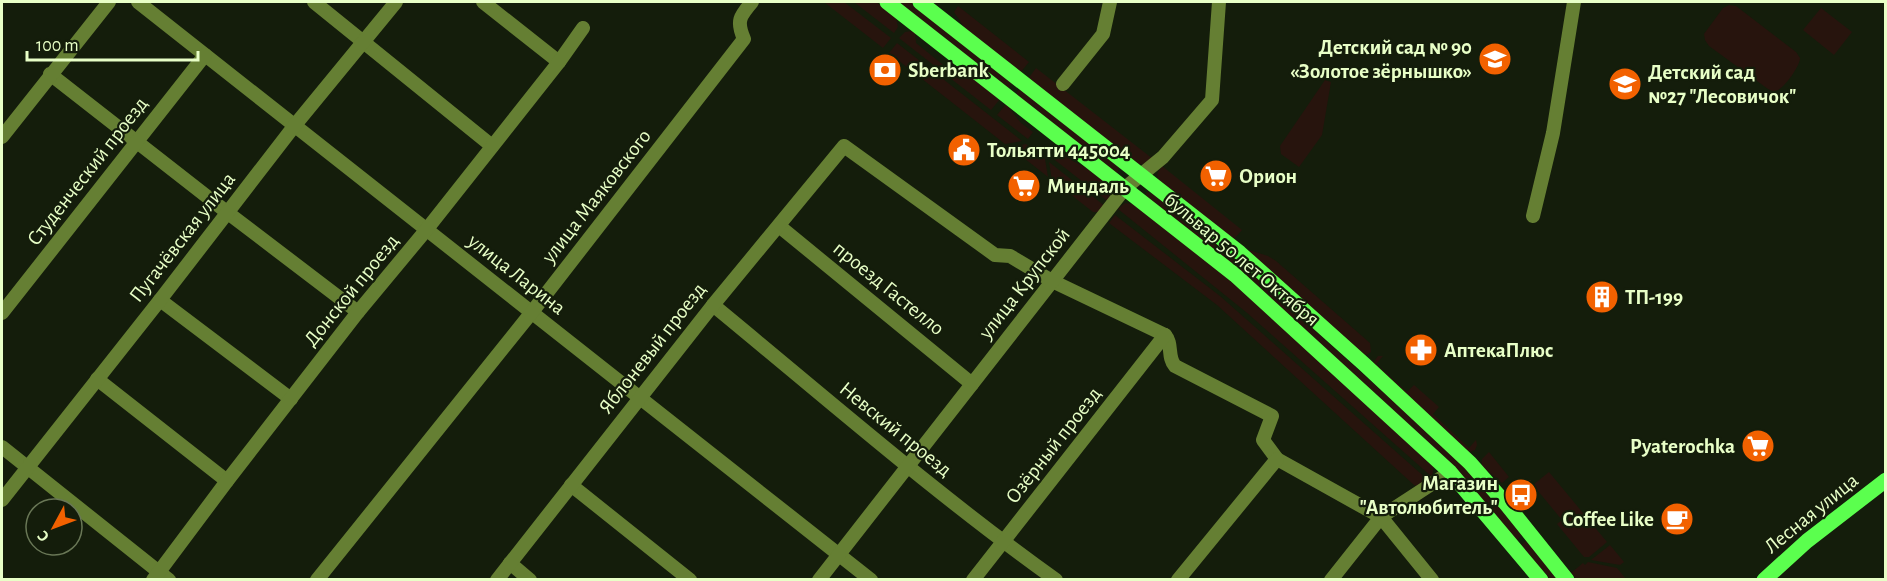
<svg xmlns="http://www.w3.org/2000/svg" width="1887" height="581" viewBox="0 0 1887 581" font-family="'Alegreya Sans',sans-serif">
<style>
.green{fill:#27140d}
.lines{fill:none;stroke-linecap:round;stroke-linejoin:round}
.minor{stroke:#657f33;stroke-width:14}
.major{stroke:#5bff4e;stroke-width:15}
.labels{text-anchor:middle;stroke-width:4.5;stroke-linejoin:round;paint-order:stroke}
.poi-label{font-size:21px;font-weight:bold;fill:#e8ffc7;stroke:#141d0b;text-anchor:start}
.street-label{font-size:21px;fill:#e8ffc7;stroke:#141d0b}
</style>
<rect width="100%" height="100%" fill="#141d0b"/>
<g class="green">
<polygon points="824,2 844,2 891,38 883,48"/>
<polygon points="854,2 876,2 896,18 898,27 894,33"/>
<polygon points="896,2 910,2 1013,82 1008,89"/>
<path d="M1729,5L1736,6L1796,52L1800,58C1800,66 1785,87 1778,90C1773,92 1772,91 1768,89L1709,46L1705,40L1704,34L1723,8Z"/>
<polygon points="958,6 1029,62 1020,73 967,31 954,12"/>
<polygon points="1821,8 1852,32 1834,55 1803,30"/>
<polygon points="912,31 915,33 916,43 947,68 958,66 1000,99 991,110 899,38 905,32"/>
<polygon points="897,43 1022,141 1005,144 889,53"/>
<polygon points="1036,68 1153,159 1145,164 1137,164 1028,79"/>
<polygon points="1325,80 1331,82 1322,135 1299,167 1281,154 1280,146"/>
<polygon points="1020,88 1118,166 1119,168 1118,172 1116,173 1015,95"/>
<polygon points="1006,104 1021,123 1033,132 1028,139 997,115"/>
<polygon points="1026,144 1045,159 1048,177 1010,147"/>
<path d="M1061,153C1076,165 1106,174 1114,192L1110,203L1051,157Z"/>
<polygon points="1049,162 1106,207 1099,212 1093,212 1052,180"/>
<polygon points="1162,166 1242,230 1233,240 1158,180 1157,174"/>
<polygon points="1147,192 1153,194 1239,262 1437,441 1480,483 1522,535 1517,540 1145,195"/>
<polygon points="1125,203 1133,204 1211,264 1250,298 1434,466 1432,477 1246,312 1118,209"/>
<polygon points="1115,215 1220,296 1428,480 1417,486 1414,485 1217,305 1109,223"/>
<polygon points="1249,250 1268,256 1276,261 1370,343 1371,352 1365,356 1250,253"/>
<polygon points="1378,356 1383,356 1376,364 1407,392 1414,385 1439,407 1433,414 1469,448 1476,440 1477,445 1475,450 1469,452 1466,450 1373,363"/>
<polygon points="1489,452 1509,477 1502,483 1482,466 1482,459"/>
<polygon points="1549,472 1607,542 1589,557 1584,557 1557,524 1562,520 1533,485"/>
<polygon points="1526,541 1558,579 1550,579 1521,545"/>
<polygon points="1610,545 1624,562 1620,565 1591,560"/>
<polygon points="1588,562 1617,568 1626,579 1577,579 1571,573 1583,563 1585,565"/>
</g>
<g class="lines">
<g class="minor">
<polyline points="138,2 871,580"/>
<polyline points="314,2 492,146"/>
<polyline points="483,2 559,62"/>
<polyline points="50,74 228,213 358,312"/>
<polyline points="1063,84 1103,34 1110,2"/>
<polyline points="2,137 109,2"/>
<polyline points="1533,216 1553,133 1574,2"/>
<polyline points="779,226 972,384"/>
<polyline points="160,300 291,399"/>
<path d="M713,305C826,398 937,495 1056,580"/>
<polyline points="2,313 205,55"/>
<polyline points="97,379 227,481"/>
<polyline points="2,447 169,580"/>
<polyline points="571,485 690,580"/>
<polyline points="2,500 160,300 295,125 396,2"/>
<polyline points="510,563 530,580"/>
<polyline points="153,580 227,481 358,312 427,229 559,62 583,28"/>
<path d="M317,580L532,312L744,39C736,21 740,16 752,2"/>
<path d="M497,580L713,305L844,146L995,255L1010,256L1052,281L1165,335C1173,344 1167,357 1175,366L1272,416L1263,440L1277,459L1381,517L1432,580"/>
<polyline points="819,580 1125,188 1163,157 1212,100 1219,2"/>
<polyline points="973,580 1165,335"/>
<polyline points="1178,580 1277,459"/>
<polyline points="1331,580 1381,517 1450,472"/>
</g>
<g class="major">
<polyline points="887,2 1235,275 1450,472 1541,580"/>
<polyline points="920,2 1240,253 1364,364 1470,463 1507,505 1567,580"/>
<polyline points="1764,580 1807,541 1886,480"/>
</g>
</g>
<defs>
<g id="school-disc" transform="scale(1.725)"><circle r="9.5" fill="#f26100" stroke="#141d0b"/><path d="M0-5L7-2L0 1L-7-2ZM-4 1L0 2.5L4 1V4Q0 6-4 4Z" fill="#fff"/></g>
<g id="bank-disc" transform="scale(1.725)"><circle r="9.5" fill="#f26100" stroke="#141d0b"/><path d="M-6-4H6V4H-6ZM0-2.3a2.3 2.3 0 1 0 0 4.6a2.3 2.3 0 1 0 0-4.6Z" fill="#fff"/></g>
<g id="civic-disc" transform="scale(1.725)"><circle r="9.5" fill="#f26100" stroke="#141d0b"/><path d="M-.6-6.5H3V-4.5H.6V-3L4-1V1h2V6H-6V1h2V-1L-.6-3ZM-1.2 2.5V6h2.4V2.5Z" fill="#fff"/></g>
<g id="supermarket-disc" transform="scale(1.725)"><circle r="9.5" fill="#f26100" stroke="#141d0b"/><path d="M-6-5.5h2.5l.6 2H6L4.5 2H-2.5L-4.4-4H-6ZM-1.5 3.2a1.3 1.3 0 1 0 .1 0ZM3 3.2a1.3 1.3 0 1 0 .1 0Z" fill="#fff"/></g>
<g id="building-disc" transform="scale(1.725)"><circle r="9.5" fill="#f26100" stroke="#141d0b"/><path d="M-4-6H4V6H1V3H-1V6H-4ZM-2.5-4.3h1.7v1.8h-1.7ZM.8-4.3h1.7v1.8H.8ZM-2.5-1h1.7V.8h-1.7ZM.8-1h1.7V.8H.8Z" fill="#fff"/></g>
<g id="pharmacy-disc" transform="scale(1.725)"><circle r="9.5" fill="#f26100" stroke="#141d0b"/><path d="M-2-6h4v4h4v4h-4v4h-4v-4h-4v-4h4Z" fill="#fff"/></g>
<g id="bus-disc" transform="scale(1.725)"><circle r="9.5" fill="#f26100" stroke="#141d0b"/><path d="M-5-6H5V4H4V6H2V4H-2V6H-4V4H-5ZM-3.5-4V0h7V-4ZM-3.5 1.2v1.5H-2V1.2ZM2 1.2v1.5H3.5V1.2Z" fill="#fff"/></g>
<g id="cafe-disc" transform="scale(1.725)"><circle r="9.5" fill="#f26100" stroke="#141d0b"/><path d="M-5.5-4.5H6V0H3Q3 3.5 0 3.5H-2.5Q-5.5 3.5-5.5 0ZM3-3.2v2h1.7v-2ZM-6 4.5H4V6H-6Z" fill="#fff"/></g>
</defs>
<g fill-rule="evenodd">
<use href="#school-disc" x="1495" y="59"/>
<use href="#bank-disc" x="885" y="70"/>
<use href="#school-disc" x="1625" y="84"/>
<use href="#civic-disc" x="964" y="150"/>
<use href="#supermarket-disc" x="1216" y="176"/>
<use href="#supermarket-disc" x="1024" y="186"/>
<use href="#building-disc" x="1602" y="297"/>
<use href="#pharmacy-disc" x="1421" y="350"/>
<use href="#supermarket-disc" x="1758" y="446"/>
<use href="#bus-disc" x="1521" y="495"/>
<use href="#cafe-disc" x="1677" y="519"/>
</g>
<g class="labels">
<g class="poi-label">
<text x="1472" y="54" text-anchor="end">Детский сад № 90<tspan x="1472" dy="24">«Золотое зёрнышко»</tspan></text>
<text x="908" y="77">Sberbank</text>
<text x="1648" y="79">Детский сад<tspan x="1648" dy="24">№27 "Лесовичок"</tspan></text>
<text x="987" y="157">Тольятти 445004</text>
<text x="1239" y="183">Орион</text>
<text x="1047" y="193">Миндаль</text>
<text x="1625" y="304">ТП-199</text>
<text x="1444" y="357">АптекаПлюс</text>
<text x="1735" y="453" text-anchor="end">Pyaterochka</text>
<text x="1498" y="490" text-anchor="end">Магазин<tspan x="1498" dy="24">"Автолюбитель"</tspan></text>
<text x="1654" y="526" text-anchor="end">Coffee Like</text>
</g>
<g class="street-label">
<text transform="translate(87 171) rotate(-52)" y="7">Студенческий проезд</text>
<text transform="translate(596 196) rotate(-52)" y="7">улица Маяковского</text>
<text transform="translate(182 237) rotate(-52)" y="7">Пугачёвская улица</text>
<text transform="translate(1242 259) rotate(40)" y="7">бульвар 50 лет Октября</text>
<text transform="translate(517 274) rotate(38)" y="7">улица Ларина</text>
<text transform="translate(1024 283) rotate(-52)" y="7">улица Крупской</text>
<text transform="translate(889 288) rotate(39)" y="7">проезд Гастелло</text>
<text transform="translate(351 290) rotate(-51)" y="7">Донской проезд</text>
<text transform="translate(652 348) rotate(-52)" y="7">Яблоневый проезд</text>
<text transform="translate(896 429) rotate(39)" y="7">Невский проезд</text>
<text transform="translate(1053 445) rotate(-52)" y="7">Озёрный проезд</text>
<text transform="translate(1811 513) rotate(-39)" y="7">Лесная улица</text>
</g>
</g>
<rect width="1887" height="581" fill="none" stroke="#e8ffc7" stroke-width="6"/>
<g transform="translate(54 527) rotate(229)"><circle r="28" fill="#141d0b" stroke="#697756" stroke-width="1.5"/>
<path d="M0-4.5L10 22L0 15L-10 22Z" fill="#f26100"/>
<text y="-9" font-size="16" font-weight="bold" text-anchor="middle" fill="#e8ffc7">С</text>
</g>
<path d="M27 51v9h171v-9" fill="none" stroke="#e8ffc7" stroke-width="3"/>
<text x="36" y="51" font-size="18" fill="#e8ffc7" stroke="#141d0b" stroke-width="4.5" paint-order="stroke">100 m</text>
</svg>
